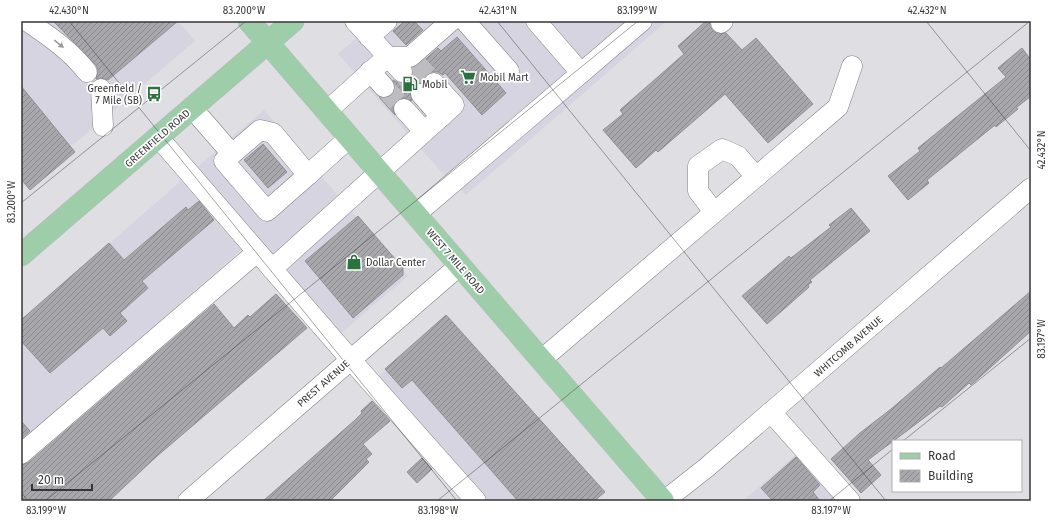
<svg xmlns="http://www.w3.org/2000/svg" width="1052" height="522" viewBox="0 0 1052 522" font-family="'Fira Sans',sans-serif">
<style>
.built{fill:#d6d4e0}
.building{fill:url(#building-hatch);stroke:#919195}
.lines{fill:none;stroke-linecap:round;stroke-linejoin:round}
.minor-tunnel{stroke:#bdbdc1;stroke-width:20;stroke-dasharray:20 10;stroke-linecap:butt}
.minor-casing{stroke:#808084;stroke-width:21}
.major-casing{stroke:#bbb;stroke-width:23}
.minor{stroke:#fff;stroke-width:20}
.major{stroke:#9ecda9;stroke-width:22}
.oneway{fill:#9a9a9b}
.ticks{fill:none;stroke:#363637;stroke-width:1;stroke-opacity:0.45}
.labels{text-anchor:middle;stroke-width:3.5;stroke-linejoin:round;paint-order:stroke}
.poi-label{font-size:10px;fill:#363637;stroke:#fff;text-anchor:start}
.street-label{font-size:10px;fill:#363637;stroke:#fff}
.neatline{fill:none;stroke:#363637;stroke-width:1.5}
.ticks-label{font-size:10px;text-anchor:middle;fill:#363637}
</style>
<defs>
<pattern id="building-hatch" width="6" height="6" patternUnits="userSpaceOnUse"><rect width="6" height="6" fill="#a8a7ac"/><path d="M-1 1l2-2M0 6l6-6M5 7l2-2" fill="none" stroke="#8a898d"/></pattern>
</defs>
<rect width="100%" height="100%" fill="#dfdfe3"/>
<g class="built">
<polygon points="21,21 178,21 195,41 21,189"/>
<polygon points="376,21 667,21 466,195 442,173 338,54"/>
<polygon points="264,110 408,276 339,335 195,169"/>
<polygon points="181,181 241,250 21,443 21,321"/>
<polygon points="448,315 603,491 592,501 488,501 378,377"/>
<polygon points="799,452 842,501 743,501"/>
</g>
<g class="building">
<polygon points="53,21 178,21 108,80 101,78 96,79 98,70 96,65"/>
<polygon points="405,21 414,21 423,30 406,45 393,31"/>
<polygon points="706,21 710,21 710,26 713,31 718,34 726,33 742,50 756,38 813,104 768,143 725,94 658,152 656,150 636,168 603,130 623,114 620,110 684,54 678,46"/>
<polygon points="457,37 506,93 482,115 445,73 443,75 438,72 432,72 426,75 423,83 413,86 410,91 412,101 402,98 396,101 393,106 395,115 379,97 386,98 391,96 395,90 393,80 399,83 409,81 413,75 412,68 418,66 438,48 441,51"/>
<polygon points="1022,48 1031,60 1031,96 1016,108 1018,109 996,127 995,125 927,180 929,183 908,200 888,176 920,151 918,148 1006,77 998,68"/>
<polygon points="21,86 75,152 30,190 21,179"/>
<polygon points="263,144 287,172 268,188 244,160"/>
<polygon points="199,201 214,220 142,281 148,288 120,313 127,321 110,336 103,328 50,373 21,341 21,320 109,243 124,260 186,207 188,210"/>
<polygon points="851,208 870,231 810,280 812,282 808,285 809,287 767,324 742,296 789,256 791,258 831,227 829,225"/>
<polygon points="358,216 403,268 403,275 353,318 305,261"/>
<polygon points="1031,291 1031,331 971,385 969,383 942,407 940,406 868,460 881,475 861,493 831,459 860,433 891,409 940,367 941,368"/>
<polygon points="276,294 307,328 156,457 109,501 21,501 21,465 28,463 214,304 234,328 248,315 250,317"/>
<polygon points="446,315 605,492 594,501 518,501 412,380 402,388 385,369"/>
<polygon points="372,401 390,421 363,444 372,454 366,459 369,462 330,501 263,501 355,420 362,413 361,411"/>
<polygon points="21,421 30,431 21,439"/>
<polygon points="796,457 820,485 813,492 820,501 773,501 761,488"/>
<polygon points="422,458 432,469 417,483 407,472"/>
</g>
<g class="lines">
<g class="minor-tunnel">
<polyline points="414,61 434,83"/>
<polyline points="402,72 421,94"/>
<polyline points="384,87 404,109"/>
</g>
<g class="minor-casing">
<g id="minor">
<path d="M27,21C49,36 71,51 87,72"/>
<polyline points="355,21 402,72"/>
<polyline points="465,21 509,71"/>
<polyline points="536,21 581,73"/>
<polyline points="721,23 723,21"/>
<polyline points="369,37 387,21"/>
<polyline points="370,71 384,87"/>
<polyline points="101,89 103,126"/>
<polyline points="421,94 441,117"/>
<polyline points="192,108 232,154 224,161 267,211 308,175 273,133 260,130 232,154"/>
<polyline points="404,109 424,131"/>
<polyline points="326,112 387,57 410,57 451,21"/>
<polyline points="158,137 351,360 476,501"/>
<polyline points="308,175 349,138"/>
<polyline points="714,212 698,191 698,166 722,149 738,156 756,177"/>
<polyline points="415,215 642,21"/>
<polyline points="272,269 454,105 434,83"/>
<polyline points="541,360 838,107 852,66"/>
<polyline points="771,412 850,501"/>
<polyline points="21,454 257,252"/>
<polyline points="188,501 459,266"/>
<polyline points="664,501 706,468 1031,188"/>
</g>
</g>
<g class="major-casing">
<g id="major">
<polyline points="249,21 663,501"/>
<polyline points="21,255 293,21"/>
</g>
</g>
<use href="#minor" class="minor"/>
<use href="#major" class="major"/>
</g>
<defs><path id="oneway-solid" d="M-6-.8H1V-3.2L6.5 0L1 3.2V.8H-6Z"/></defs>
<use class="oneway" href="#oneway-solid" transform="translate(59 44) rotate(39)"/>
<path class="ticks" d="M69,21L457,501M497,21L886,501M926,21L1031,151M21,203L246,21M903,441L1031,338M21,492L28,501M45,501L638,21M437,501L1030,21M829,501L893,449"/>
<defs>
<g id="supermarket-bare" transform="scale(1.2)"><path d="M-6-5.5h2.5l.6 2H6L4.5 2H-2.5L-4.4-4H-6ZM-1.5 3.2a1.3 1.3 0 1 0 .1 0ZM3 3.2a1.3 1.3 0 1 0 .1 0Z" fill="#2b723e" stroke="#fff" stroke-width="2.5" paint-order="stroke"/></g>
<g id="fuel-bare" transform="scale(1.2)"><path d="M-5.5-6h7V0h2V4h1.3V-2.5L3-4.5l.8-.8L6-3V5H2.5V1h-1V6h-7ZM-4.2-4.7v3.2H.2V-4.7Z" fill="#2b723e" stroke="#fff" stroke-width="2.5" paint-order="stroke"/></g>
<g id="bus-bare" transform="scale(1.2)"><path d="M-5-6H5V4H4V6H2V4H-2V6H-4V4H-5ZM-3.5-4V0h7V-4ZM-3.5 1.2v1.5H-2V1.2ZM2 1.2v1.5H3.5V1.2Z" fill="#2b723e" stroke="#fff" stroke-width="2.5" paint-order="stroke"/></g>
<g id="shop-bare" transform="scale(1.2)"><path d="M-5-2.5h2.3a2.7 3.5 0 0 1 5.4 0H5L5.5 6h-11ZM-1.5-2.5h3a1.5 2.3 0 0 0-3 0Z" fill="#2b723e" stroke="#fff" stroke-width="2.5" paint-order="stroke"/></g>
</defs>
<g fill-rule="evenodd">
<use href="#supermarket-bare" x="468" y="77"/>
<use href="#fuel-bare" x="410" y="84"/>
<use href="#bus-bare" x="154" y="94"/>
<use href="#shop-bare" x="354" y="262"/>
</g>
<g class="labels">
<g class="poi-label">
<text x="480" y="81">Mobil Mart</text>
<text x="422" y="88">Mobil</text>
<text x="142" y="92" text-anchor="end">Greenfield /<tspan x="142" dy="12">7 Mile (SB)</tspan></text>
<text x="366" y="266">Dollar Center</text>
</g>
<g class="street-label">
<text transform="translate(157 138) rotate(-41)" y="4">GREENFIELD ROAD</text>
<text transform="translate(456 261) rotate(49)" y="4">WEST 7 MILE ROAD</text>
<text transform="translate(848 346) rotate(-41)" y="4">WHITCOMB AVENUE</text>
<text transform="translate(323 383) rotate(-41)" y="4">PREST AVENUE</text>
</g>
</g>
<rect width="1052" height="522" fill="none" stroke="#ffffff" stroke-width="44"/>
<rect x="892" y="440" width="130" height="52" fill="#ffffff" stroke="#afafaf"/>
<rect x="900" y="453" width="20" height="6" fill="#9ecda9" stroke="#afafaf"/>
<text x="928" y="460" font-size="12" fill="#363637">Road</text>
<rect x="900" y="470" width="20" height="12" fill="url(#building-hatch)" stroke="#afafaf"/>
<text x="928" y="480" font-size="12" fill="#363637">Building</text>
<path d="M32 484v6h60v-6" fill="none" stroke="#363637" stroke-width="2"/>
<text x="38" y="484" font-size="12" fill="#363637" stroke="#ffffff" stroke-width="3" paint-order="stroke">20 m</text>
<rect x="22" y="22" width="1008" height="478" class="neatline"/>
<g class="ticks-label">
<text x="69" y="14">42.430°N</text>
<text x="244" y="14">83.200°W</text>
<text x="498" y="14">42.431°N</text>
<text x="637" y="14">83.199°W</text>
<text x="927" y="14">42.432°N</text>
<text transform="translate(1041 150) rotate(-90)" y="4">42.432°N</text>
<text transform="translate(11 202) rotate(-90)" y="4">83.200°W</text>
<text transform="translate(1041 339) rotate(-90)" y="4">83.197°W</text>
<text x="46" y="514">83.199°W</text>
<text x="438" y="514">83.198°W</text>
<text x="831" y="514">83.197°W</text>
</g>
</svg>
